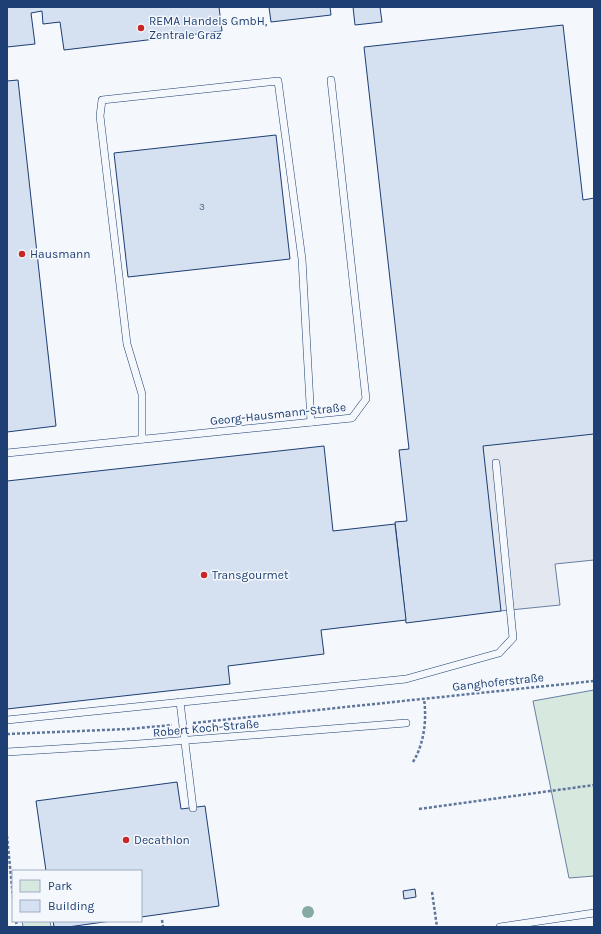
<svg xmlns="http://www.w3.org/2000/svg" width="601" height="934" viewBox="0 0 601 934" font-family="Karla,sans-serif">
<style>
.green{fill:#d7e8df;stroke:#687fa3}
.parking{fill:#e3e8f0;stroke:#687fa3}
.building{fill:#d5e0f0;stroke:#1d3f73}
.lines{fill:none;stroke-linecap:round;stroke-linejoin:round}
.lane-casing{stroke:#1d3f73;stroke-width:8}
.path{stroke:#5e769c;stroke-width:2.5;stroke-dasharray:3 2;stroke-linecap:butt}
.lane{stroke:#f4f7fb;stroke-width:7}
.tree{fill:#86aba6}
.poi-dot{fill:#c62828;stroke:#f4f7fb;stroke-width:1.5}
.labels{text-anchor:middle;stroke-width:3;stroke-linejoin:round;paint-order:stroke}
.number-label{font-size:10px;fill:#4b6792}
.poi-label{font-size:12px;fill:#1d3f73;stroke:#f4f7fb;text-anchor:start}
.street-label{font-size:12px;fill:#1d3f73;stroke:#f4f7fb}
</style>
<rect width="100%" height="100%" fill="#f4f7fb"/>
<g class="green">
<polygon points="594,690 594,876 569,878 533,701"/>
<polygon points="22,921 50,921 51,927 23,927"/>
</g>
<polygon class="parking" points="594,432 594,560 555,564 560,605 500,611 482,444"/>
<g class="building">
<polygon points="7,7 219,7 222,31 64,50 60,22 43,24 42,11 31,13 35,44 7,47"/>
<polygon points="269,7 330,7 331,15 271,22"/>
<polygon points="353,7 380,7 382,22 355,25"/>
<polygon points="563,25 583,200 594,198 594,434 483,446 501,611 406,623 395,522 407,521 399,450 409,449 364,47"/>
<polygon points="18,80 56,426 7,432 7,81"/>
<polygon points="276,135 290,259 128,277 114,153"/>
<polygon points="324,446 333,531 395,524 406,620 321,630 324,654 228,666 230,684 7,709 7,481"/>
<polygon points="177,782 181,809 205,806 219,906 141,917 141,871 46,871 36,801"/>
<polygon points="415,889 416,897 404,899 403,891"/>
<polygon points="53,921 111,921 68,927 54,927"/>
</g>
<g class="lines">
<g class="lane-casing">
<g id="lane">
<polyline points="142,439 142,394 127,344 100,116 102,100 278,81 302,259 311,422"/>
<polyline points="7,453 352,418 366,399 331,80"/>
<polyline points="180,702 193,808"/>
<polyline points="7,720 406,679 499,653 513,638 496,463"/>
<polyline points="7,752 138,744 406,723"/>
<polyline points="500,927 594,913"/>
</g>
</g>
<g class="path">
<polyline points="193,723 594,681"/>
<polyline points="7,734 129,729 172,725"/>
<path d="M413,762C424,744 427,720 424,699"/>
<polyline points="419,809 594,785"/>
<polyline points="7,836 13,897"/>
<polyline points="432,892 437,927"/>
<polyline points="162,920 163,927"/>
<polyline points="16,921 17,927"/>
</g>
<use href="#lane" class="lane"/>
</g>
<circle class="tree" cx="308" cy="912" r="6"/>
<g class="poi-dot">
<circle cx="141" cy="28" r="4"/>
<circle cx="22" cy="254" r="4"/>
<circle cx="204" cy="575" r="4"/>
<circle cx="126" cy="840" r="4"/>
</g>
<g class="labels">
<g class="number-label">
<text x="202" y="210">3</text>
</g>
<g class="poi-label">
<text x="149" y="25">REMA Handels GmbH,<tspan x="149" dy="14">Zentrale Graz</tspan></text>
<text x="30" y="258">Hausmann</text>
<text x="212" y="579">Transgourmet</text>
<text x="134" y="844">Decathlon</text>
</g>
<g class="street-label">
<text transform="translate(278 414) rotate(-6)" y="4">Georg-Hausmann-Straße</text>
<text transform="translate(498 682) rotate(-6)" y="4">Ganghoferstraße</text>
<text transform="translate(206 728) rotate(-5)" y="4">Robert Koch-Straße</text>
</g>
</g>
<rect width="601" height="934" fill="none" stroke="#1d3f73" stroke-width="16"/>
<rect x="12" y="870" width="130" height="52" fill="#f4f7fb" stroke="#9eadc5"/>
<rect x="20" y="880" width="20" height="12" fill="#d7e8df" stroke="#9eadc5"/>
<text x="48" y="890" font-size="12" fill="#1d3f73">Park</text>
<rect x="20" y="900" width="20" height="12" fill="#d5e0f0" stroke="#9eadc5"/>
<text x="48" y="910" font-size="12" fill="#1d3f73">Building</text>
</svg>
